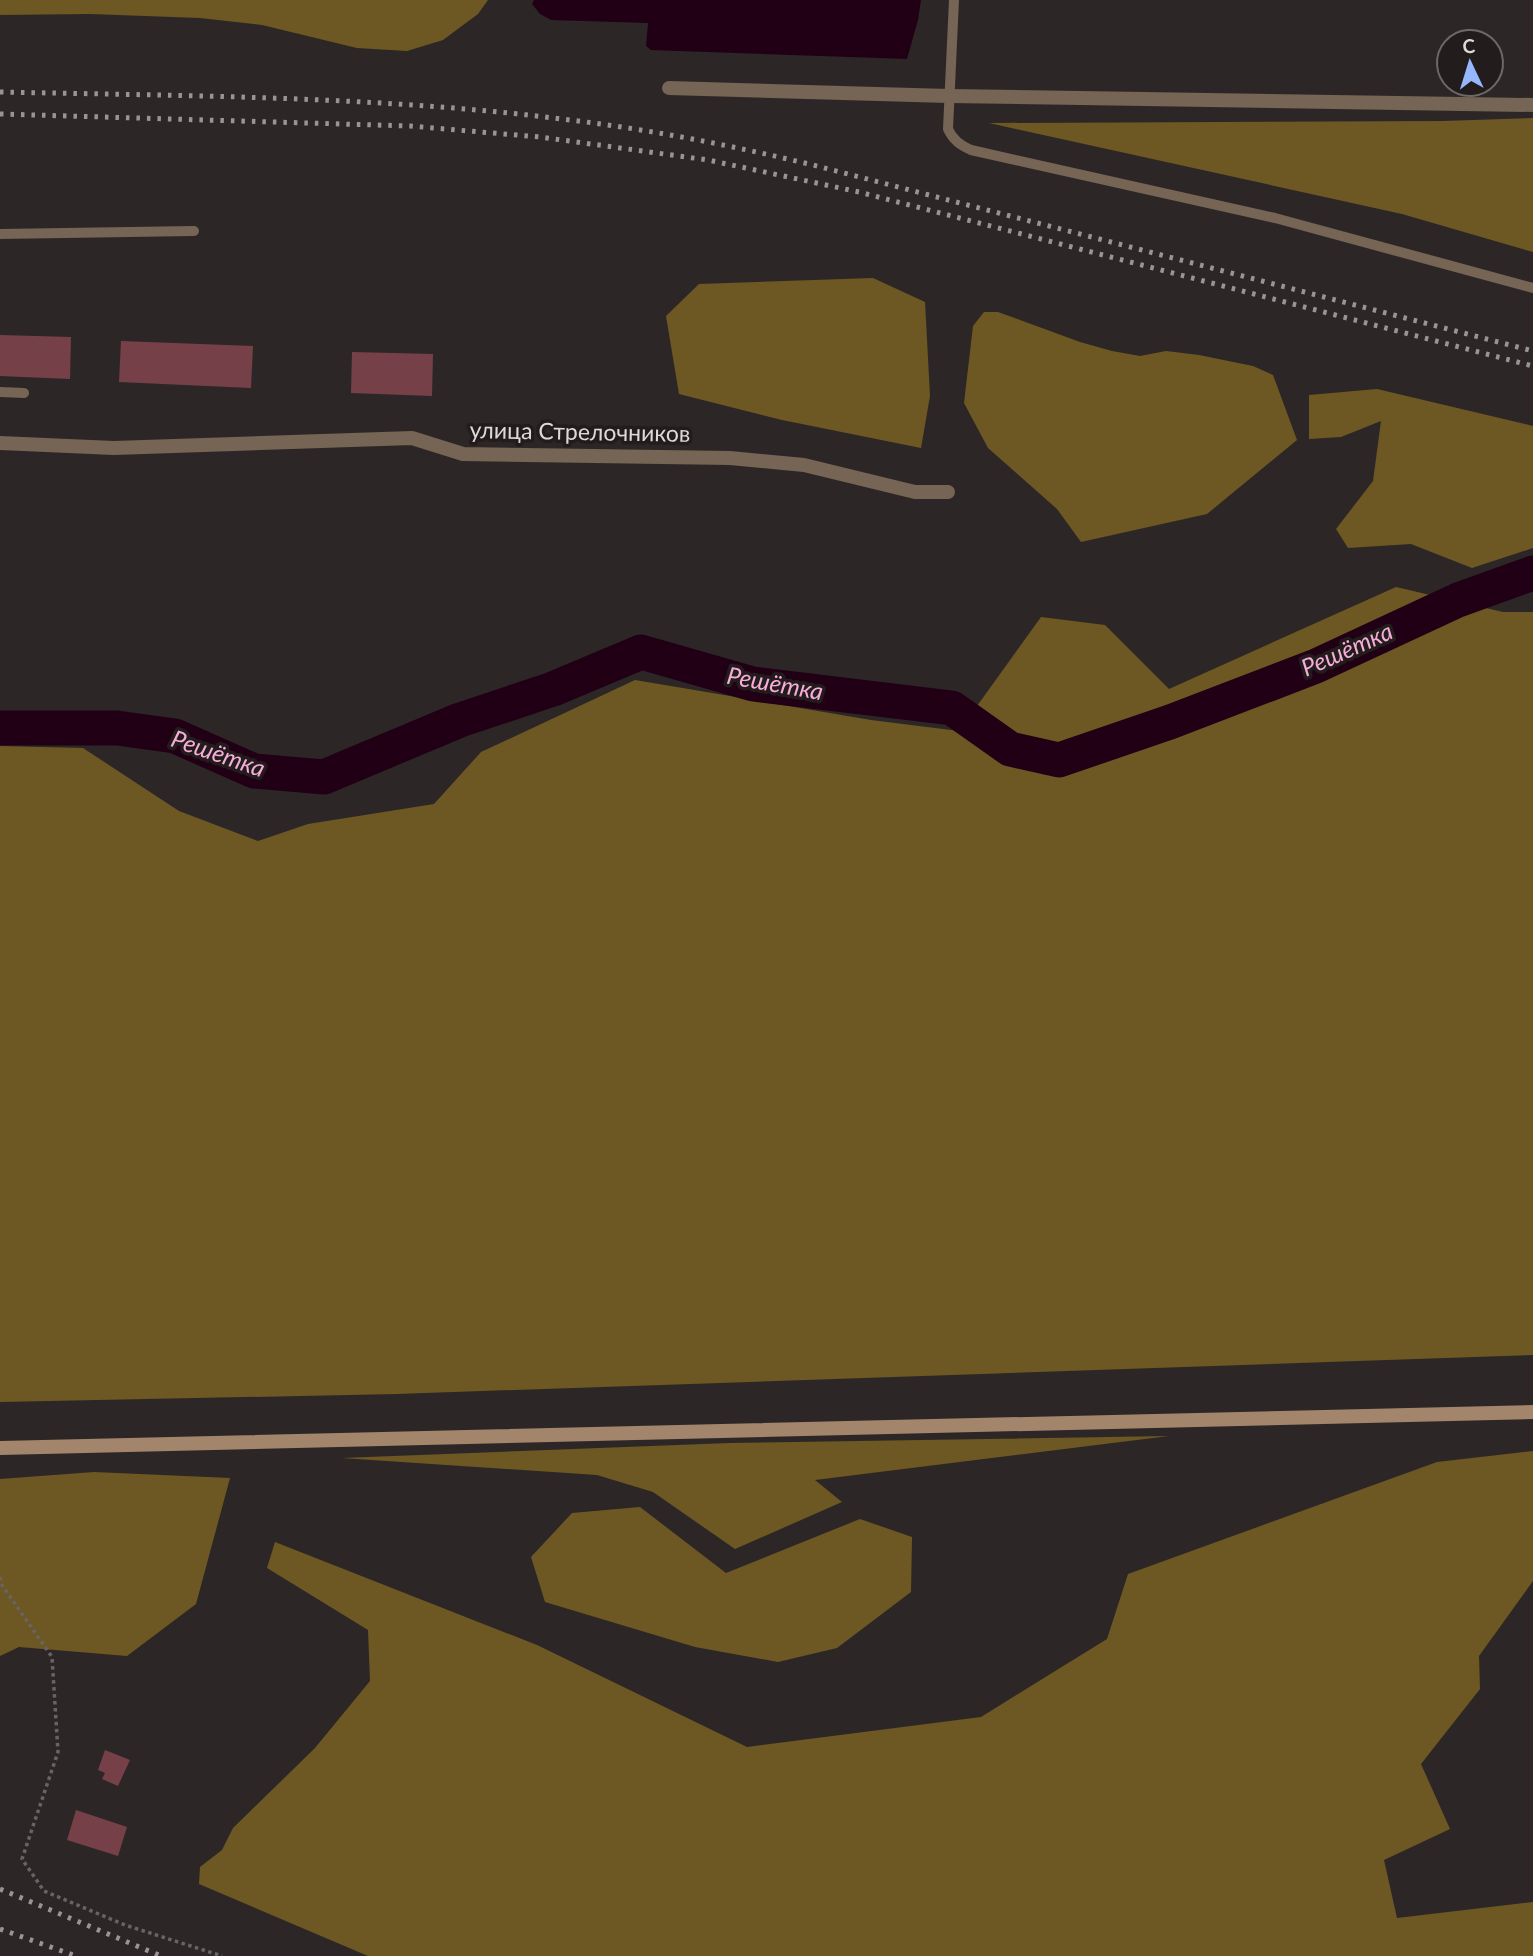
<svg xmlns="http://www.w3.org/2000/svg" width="1533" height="1956" viewBox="0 0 1533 1956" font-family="Lato,sans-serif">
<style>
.forest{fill:#6d5823}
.water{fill:#210016}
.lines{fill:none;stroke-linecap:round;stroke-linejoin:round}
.river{stroke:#210016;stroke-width:35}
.building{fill:#764049}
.path{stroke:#686463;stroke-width:3.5;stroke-dasharray:3.5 3.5;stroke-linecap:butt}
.lane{stroke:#766454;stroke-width:10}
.street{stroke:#766454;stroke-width:14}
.secondary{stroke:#a3856c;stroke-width:14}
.rail{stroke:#999594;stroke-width:5;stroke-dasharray:3.5 7;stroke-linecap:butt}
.labels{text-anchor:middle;stroke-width:7;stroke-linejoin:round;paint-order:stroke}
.street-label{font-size:23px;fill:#dcd9d8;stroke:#221d1c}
.water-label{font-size:24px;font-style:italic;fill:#f9acda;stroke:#221d1c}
</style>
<rect width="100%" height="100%" fill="#2c2726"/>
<g class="forest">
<polygon points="0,0 488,0 478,14 443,40 407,51 357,48 262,25 200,18 90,14 0,15"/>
<polygon points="1533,118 1533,252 1402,214 989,123 1443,121"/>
<polygon points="873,278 925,302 930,396 921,448 782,420 679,394 666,316 699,284"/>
<polygon points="984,312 998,312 1080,342 1112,351 1140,356 1166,351 1199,355 1253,366 1273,375 1297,440 1207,514 1081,542 1057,509 988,448 964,403 973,326"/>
<polygon points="1377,389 1533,426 1533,548 1472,568 1411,544 1348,548 1336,529 1373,481 1381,421 1341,437 1309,439 1309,395"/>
<polygon points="1396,587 1503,612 1533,612 1533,1355 397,1394 0,1402 0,746 83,748 179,811 258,841 308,824 434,804 481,752 635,680 871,720 959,731 1041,617 1105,625 1169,689"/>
<polygon points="1169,1436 815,1480 842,1502 735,1549 653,1492 597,1475 342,1458 729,1443"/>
<polygon points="1533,1451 1533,1581 1479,1656 1480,1689 1421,1764 1450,1829 1384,1860 1397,1918 1533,1902 1533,1956 368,1956 199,1884 200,1867 222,1850 233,1828 315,1748 370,1681 368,1630 267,1568 275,1542 537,1645 747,1747 981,1717 1107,1639 1128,1574 1437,1462"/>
<polygon points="94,1472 230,1478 196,1604 127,1656 19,1647 0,1656 0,1479"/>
<polygon points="640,1507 726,1573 860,1519 912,1537 911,1592 837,1648 778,1662 695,1647 545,1602 531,1557 572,1513"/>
</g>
<polygon class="water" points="534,0 921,0 918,20 907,59 651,50 646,46 648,23 551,20 540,14 532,4"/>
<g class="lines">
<polyline class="river" points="0,728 117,728 175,736 254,771 324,777 460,720 553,689 641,652 753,684 952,708 1010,749 1059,760 1170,722 1316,666 1458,600 1533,573"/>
</g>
<g class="building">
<polygon points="0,335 71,337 70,379 0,376"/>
<polygon points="121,341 253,346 251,388 119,382"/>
<polygon points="352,352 433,354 432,396 351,393"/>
<polygon points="105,1750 130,1760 118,1786 102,1779 105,1773 98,1770"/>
<polygon points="76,1810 127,1827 118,1856 67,1840"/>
</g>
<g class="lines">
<polyline class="path" points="0,1577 2,1585 52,1657 58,1752 22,1859 44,1891 125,1925 222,1956"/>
<g class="lane">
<path d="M954,0L948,129C953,140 960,145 971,150L1275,218L1533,288"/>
<polyline points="0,234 194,231"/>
<polyline points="0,392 24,393"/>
</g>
<g class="street">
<polyline points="669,88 949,96 1533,105"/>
<polyline points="0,443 114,448 412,438 463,454 730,458 804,465 915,492 948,492"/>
</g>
<polyline class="secondary" points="0,1448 1533,1412"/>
<g class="rail">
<path d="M0,92C187,96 376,96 562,119C647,129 730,145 813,165L1533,351"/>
<polyline points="0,114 410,126 540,137 708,160 859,192 1533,366"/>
<polyline points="0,1889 161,1956"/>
<polyline points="0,1929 76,1956"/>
</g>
</g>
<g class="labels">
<g class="street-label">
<text transform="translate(580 432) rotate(1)" y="8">улица Стрелочников</text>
</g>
<g class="water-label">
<text transform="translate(1347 650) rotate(-24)" y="8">Решётка</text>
<text transform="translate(775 684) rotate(10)" y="8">Решётка</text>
<text transform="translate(218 754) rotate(19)" y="8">Решётка</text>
</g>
</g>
<g transform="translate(1470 63) rotate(356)"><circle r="33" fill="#221d1c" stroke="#6c6867" stroke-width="2"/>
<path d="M0-5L12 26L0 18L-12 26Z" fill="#96b6fd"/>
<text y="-10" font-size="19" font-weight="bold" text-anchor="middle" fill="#dcd9d8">С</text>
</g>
</svg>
